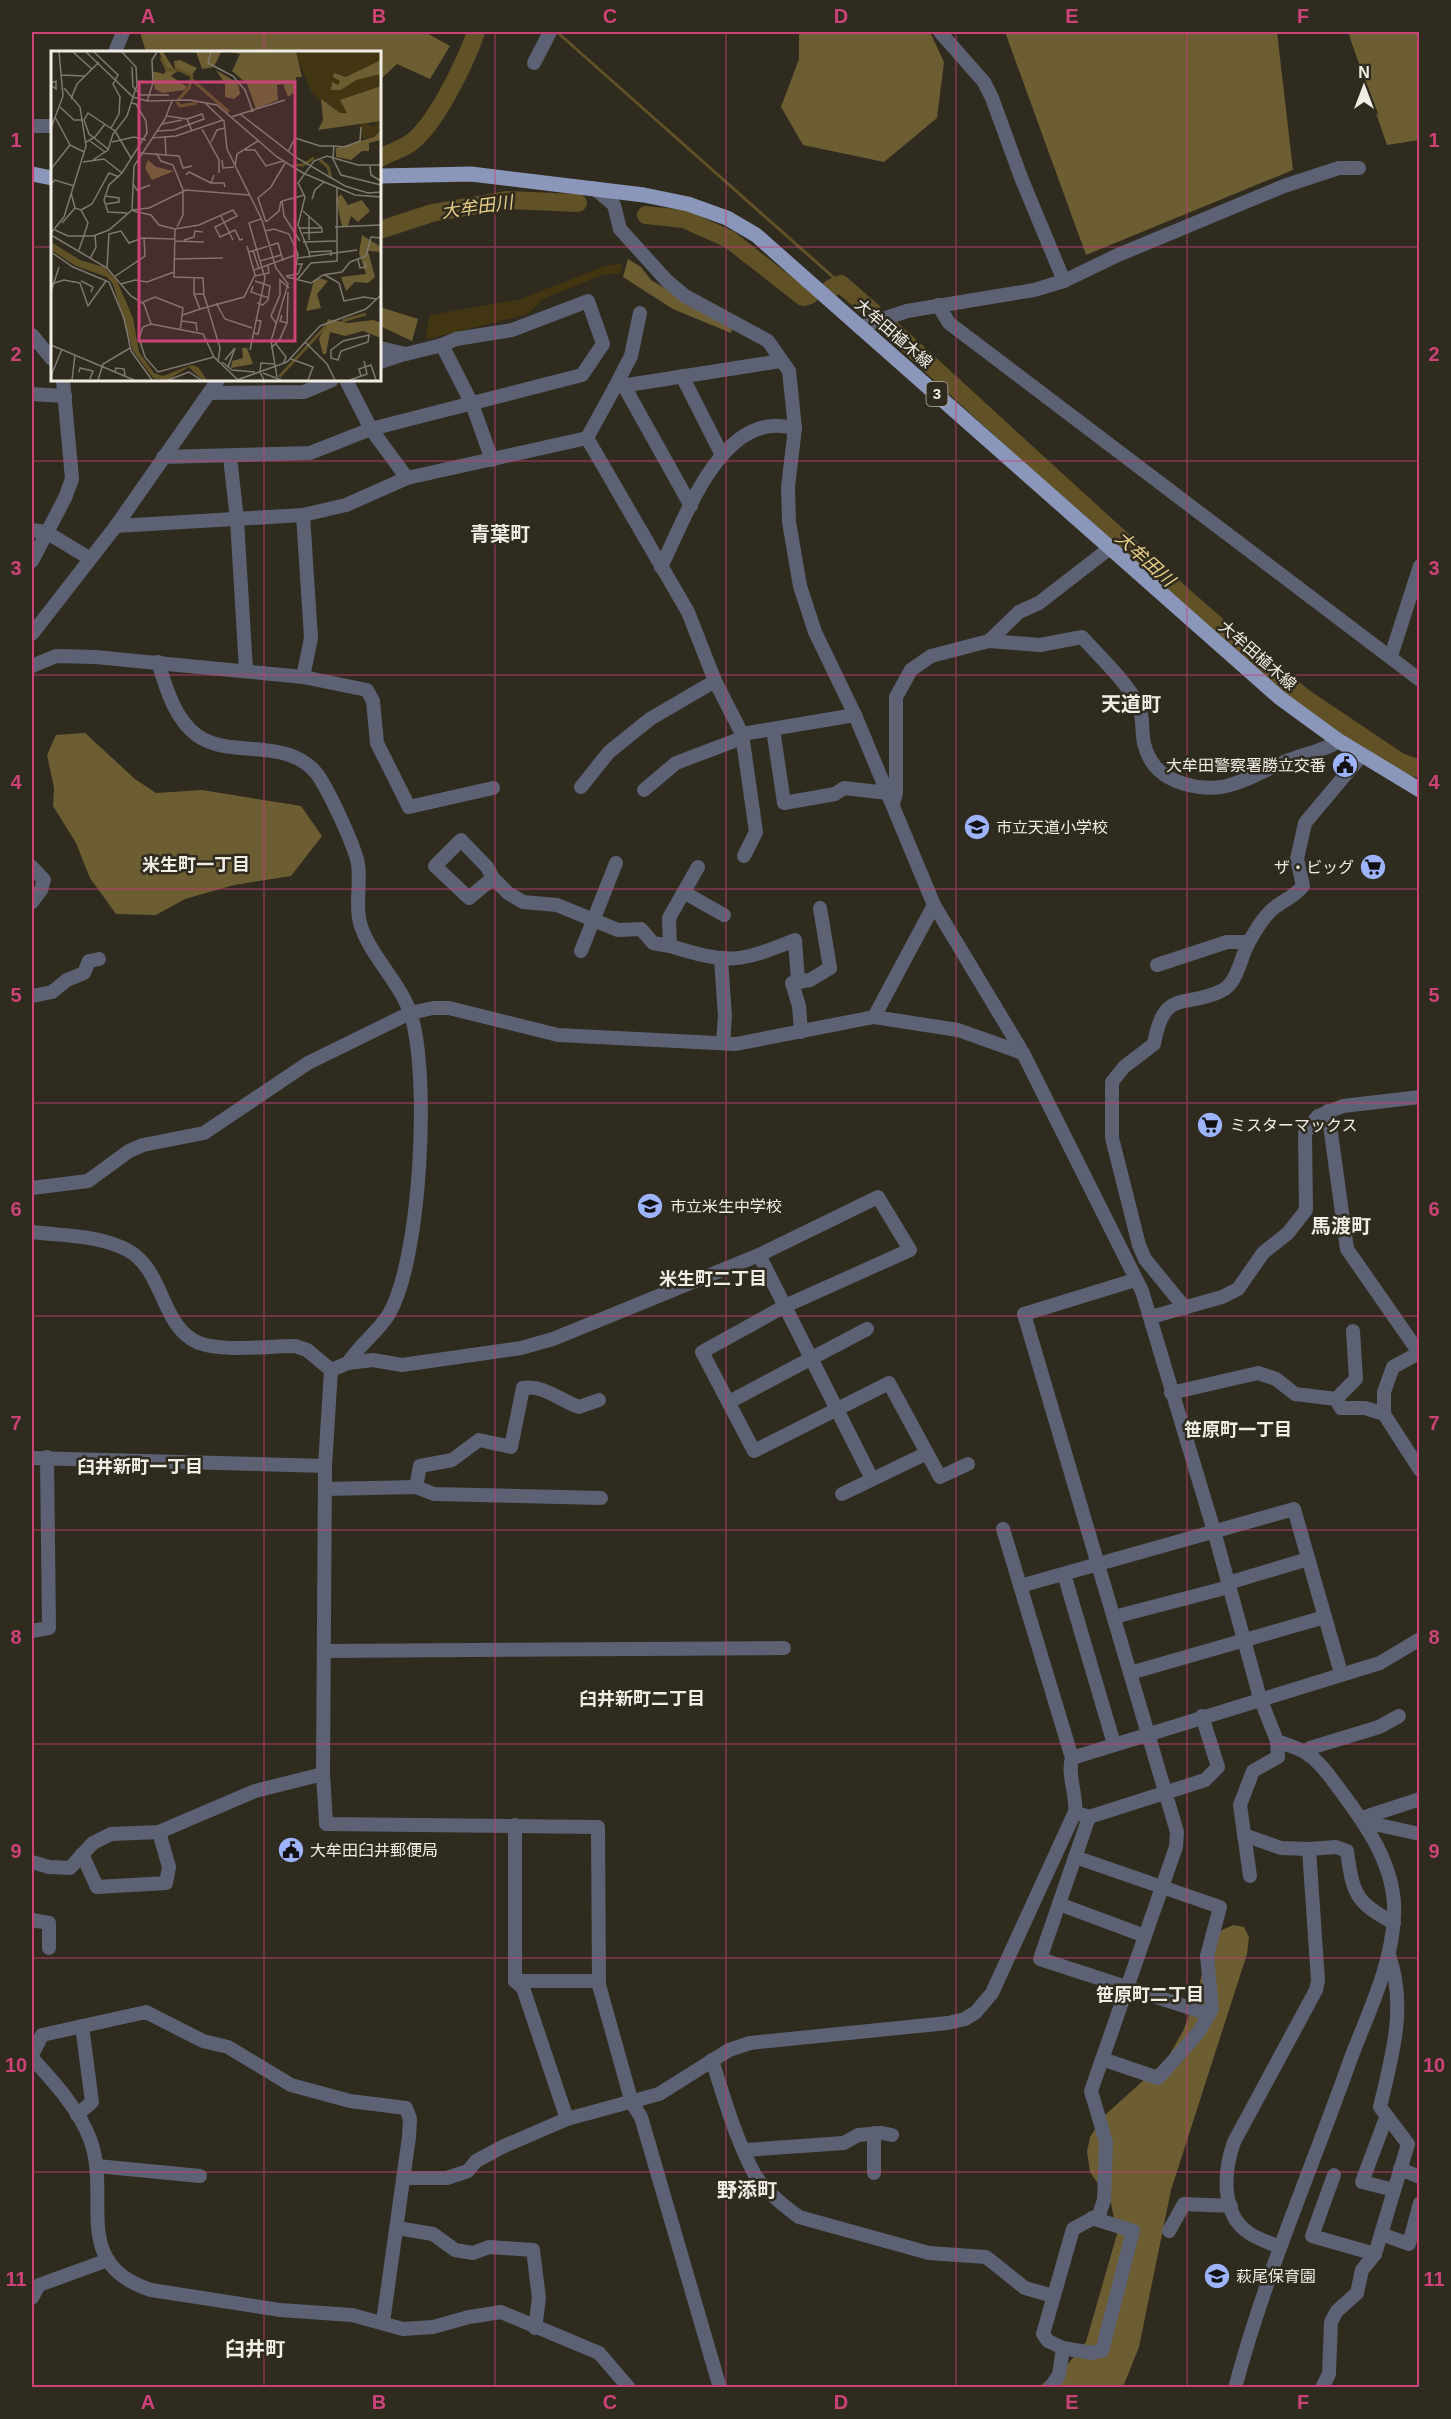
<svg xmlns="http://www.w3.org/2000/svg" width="1451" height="2419" viewBox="0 0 1451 2419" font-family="Helvetica,'Noto Sans JP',sans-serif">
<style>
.green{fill:#423612}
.forest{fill:#6c5d32}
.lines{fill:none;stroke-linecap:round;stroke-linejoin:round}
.stream{stroke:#605126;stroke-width:3}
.river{stroke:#605126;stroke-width:18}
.minor{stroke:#5c6273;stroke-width:14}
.major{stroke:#8b97ba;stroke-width:15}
.grid{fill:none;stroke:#cb4377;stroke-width:1.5;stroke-opacity:0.55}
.labels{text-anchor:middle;stroke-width:5;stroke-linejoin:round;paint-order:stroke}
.shield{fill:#302b1f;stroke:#b6b3aa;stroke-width:1.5}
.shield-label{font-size:15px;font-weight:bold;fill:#f0ede5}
.street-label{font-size:16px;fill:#f0ede5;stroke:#302b1f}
.poi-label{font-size:16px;fill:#f0ede5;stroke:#302b1f;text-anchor:start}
.water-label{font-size:18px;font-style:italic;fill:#e8cf88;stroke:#302b1f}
.neighbourhood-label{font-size:18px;font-weight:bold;fill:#f0ede5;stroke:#302b1f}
.quarter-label{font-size:20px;font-weight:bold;fill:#f0ede5;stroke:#302b1f}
.inset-river{fill:none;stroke:#605126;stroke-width:3}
.inset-road{fill:none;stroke:#7d796e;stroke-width:1.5}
.view{fill:#cb4377;fill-opacity:0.15;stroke:#cb4377;stroke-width:3}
.inset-edge{fill:none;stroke:#f0ede5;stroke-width:3}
.neatline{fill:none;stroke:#cb4377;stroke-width:2}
.grid-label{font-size:20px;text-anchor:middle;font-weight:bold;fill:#cb4377}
</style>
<rect width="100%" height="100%" fill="#302b1f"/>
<polygon class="green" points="623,263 620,273 602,275 543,299 528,314 428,339 426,336 430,315 518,300 605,266"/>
<g class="forest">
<polygon points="140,32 425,32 450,46 430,79 397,64 380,80 380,52 146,52"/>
<polygon points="799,32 930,32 944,62 937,118 884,162 803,145 781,107 799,59"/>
<polygon points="1005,32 1277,32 1293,170 1086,255"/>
<polygon points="1348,32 1419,32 1419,140 1387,145"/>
<polygon points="628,259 641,267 651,280 732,329 731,333 673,309 623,277"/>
<polygon points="380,307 418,319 412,341 380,326"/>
<polygon points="85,733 135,779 156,793 202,790 301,806 322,836 291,876 234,885 185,899 156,915 116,914 90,878 76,843 53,806 54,788 47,755 56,735"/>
<polygon points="1233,1925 1244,1927 1249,1937 1247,1954 1171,2190 1139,2347 1123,2387 1037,2388 1067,2365 1086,2342 1117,2234 1111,2203 1090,2172 1087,2152 1090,2137 1104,2116 1167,2059 1183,2031 1195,2000 1209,1948 1218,1932"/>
</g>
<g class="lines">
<polyline class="stream" points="557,32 841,284"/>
<g class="river">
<path d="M380,158C389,153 400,150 409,144C435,127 466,61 476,32"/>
<polyline points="646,215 684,219 729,239 803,297 810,295"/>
<polyline points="380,230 432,213 506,200 578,203"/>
<polyline points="831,288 841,284 873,312"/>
<polyline points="888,326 1181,594 1244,649 1306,699 1400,762 1420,769"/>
</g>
<g class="minor">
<polyline points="940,32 984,82 992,98 1022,180 1064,281"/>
<polyline points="115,52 123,32"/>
<polyline points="534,63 550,32"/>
<polyline points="32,126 52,126"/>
<path d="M594,188L614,205L620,229L667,281L685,296L768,341L789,371L795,428L788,487L789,522L800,586L815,632L855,715L934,905L1023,1053L1142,1291L1214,1531L1260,1698L1277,1741C1286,1745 1298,1747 1306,1753C1319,1761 1328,1774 1337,1786C1365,1823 1397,1867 1394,1916C1392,1965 1368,2013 1351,2058C1312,2168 1265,2275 1235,2388"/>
<polyline points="938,305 949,323 1420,680"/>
<polyline points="859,327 907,311 1034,290 1064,281 1118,255 1284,186 1339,168 1359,168"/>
<polyline points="32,335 52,359"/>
<polyline points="380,348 406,354 442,345 472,404 492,460"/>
<polyline points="380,362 404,354"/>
<polyline points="682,376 722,455"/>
<polyline points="346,380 371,429 407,478"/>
<polyline points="624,386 691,506"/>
<polyline points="615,387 631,356 640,313"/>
<polyline points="209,393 304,392 332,380"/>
<polyline points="32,394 65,396"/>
<polyline points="587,438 688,612 715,681 742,734 756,832 744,856"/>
<polyline points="163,457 310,453 371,429 582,375 603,344 588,301 512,330 456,339 442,345"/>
<polyline points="230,457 237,520 246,670"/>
<polyline points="116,526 303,515 346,505 407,478 587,438 615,387 781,361"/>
<polyline points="32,530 46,532 89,558"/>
<polyline points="32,561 65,498 72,479 63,380"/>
<path d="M661,567C683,523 715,430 772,426C779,425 788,427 795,428"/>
<polyline points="32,634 116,526 218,380"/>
<polyline points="989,641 1019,612 1039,603 1110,548"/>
<polyline points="1391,656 1420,566"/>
<path d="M158,662C166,688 175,720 198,736C231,759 287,736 317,774C328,789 355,846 358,864C361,884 355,904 360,923C369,955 401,983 411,1015C430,1076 421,1259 389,1314C378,1332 359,1345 348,1363"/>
<polyline points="32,666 56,656 95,657 303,677 367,690 373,701 377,743 409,807 493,788"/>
<polyline points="303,677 311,638 303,515"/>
<polyline points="773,729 784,803 835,794 844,788 888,793"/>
<polyline points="742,734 855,715"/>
<polyline points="581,787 609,752 650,719 715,681"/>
<polyline points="644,790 676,763 742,738"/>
<path d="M893,804L896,793V697L911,670L931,656L989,641L1040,645L1082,637C1101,658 1124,679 1138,704C1147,722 1136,741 1154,765C1168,783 1198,790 1221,787C1242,784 1264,770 1284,762C1303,754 1322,752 1339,741"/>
<polyline points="32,867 44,880 41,890 32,902"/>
<path d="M698,867L669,918L670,946C729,964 738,963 795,940L798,981"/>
<polyline points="493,878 469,898 435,866 461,840 487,867 493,878 508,893 523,902 557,905 618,930 641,929 653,943 670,946"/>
<polyline points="685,893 724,915"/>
<polyline points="581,951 616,863"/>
<polyline points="721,960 725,1016 723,1043"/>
<polyline points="1157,965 1227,942 1248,942"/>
<polyline points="32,996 52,992 67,980 84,973 89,961 99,959"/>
<polyline points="874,1017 934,905"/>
<polyline points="801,1032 799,1006 792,983 810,980 830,968 820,908"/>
<polyline points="1328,1111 1347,1249 1420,1354"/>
<polyline points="32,1188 88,1181 129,1151 143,1145 204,1133 308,1063 410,1013 433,1008 449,1008 558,1035 736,1044 874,1017 958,1030 1023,1053"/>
<path d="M32,1232C64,1236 101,1235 129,1251C165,1272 161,1328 199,1343C224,1352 267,1346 295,1346L307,1350L331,1370"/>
<polyline points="759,1255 872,1479"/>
<path d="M1185,1308L1145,1259L1139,1245L1112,1138V1082L1124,1067L1154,1044C1164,986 1185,1010 1223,990C1238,982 1241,955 1249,942C1255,931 1265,915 1274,908C1284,900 1294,897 1303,886L1297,859L1305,823L1362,755"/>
<polyline points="1151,1317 1222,1297 1238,1289 1263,1253 1288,1233 1306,1210 1305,1133 1318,1116 1343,1106 1420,1097"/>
<polyline points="331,1370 325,1466 323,1774 326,1824 598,1827 599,1985 632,2103 641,2117 720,2388"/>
<polyline points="331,1370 348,1363 373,1360 402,1365 521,1348 553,1339 759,1255 878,1197 910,1250 785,1306 702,1352 754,1451 889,1383 940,1477 968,1464"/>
<polyline points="1171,1393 1258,1373 1276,1379 1295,1394 1336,1399 1341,1408 1365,1408 1384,1414 1420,1470"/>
<polyline points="1336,1399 1356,1379 1353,1331"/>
<polyline points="729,1402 867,1329"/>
<polyline points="1384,1414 1384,1392 1393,1367 1419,1353"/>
<polyline points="32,1458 325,1466"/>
<path d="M416,1487L420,1466L452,1460L479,1440L511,1447L523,1388C545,1385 559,1400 579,1407L599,1400"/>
<polyline points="325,1489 416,1487 434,1494 601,1498"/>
<polyline points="842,1494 927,1453"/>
<polyline points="1064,1574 1114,1744"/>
<polyline points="1228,1583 1308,1559"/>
<polyline points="1020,1586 1294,1509 1341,1673"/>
<polyline points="1114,1617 1229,1587"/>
<polyline points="32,1631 49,1628 47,1457"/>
<polyline points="325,1651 784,1648"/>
<polyline points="1130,1673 1325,1617"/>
<polyline points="1306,1752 1310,1748 1379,1727 1399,1716"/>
<polyline points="1072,1758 1380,1663 1420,1639"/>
<polyline points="1080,1814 1089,1817 1205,1780 1218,1767 1202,1716"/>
<polyline points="1089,1817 1040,1959 1209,2014"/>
<polyline points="1362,1818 1420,1799"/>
<polyline points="1365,1822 1420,1834"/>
<polyline points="515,1825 515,1981 599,1981"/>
<polyline points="1244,1835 1281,1848 1309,1849"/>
<polyline points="82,1854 97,1887 166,1883 169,1867 159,1832"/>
<polyline points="1075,1857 1220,1907 1207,1956 1212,2009 1198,2033 1158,2078 1102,2059"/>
<polyline points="32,1862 49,1867 70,1868 93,1843 111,1834 159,1832 255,1791 323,1774"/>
<polyline points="1250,1876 1240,1805 1253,1771 1278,1757 1277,1741"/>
<polyline points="1059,1904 1145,1936"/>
<polyline points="32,1920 49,1923 49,1948"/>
<path d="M515,1981L523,1988L567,2119L659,2094L729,2050L750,2043L948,2023L965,2019L976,2012L992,1993L1075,1812C1077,1795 1067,1775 1072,1758L1003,1529"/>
<polyline points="32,2055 42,2035 146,2012 203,2041 228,2047 291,2085 350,2101 406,2108 410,2119 409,2137 383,2322"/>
<path d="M32,2058C53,2081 79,2109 90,2139C112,2197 69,2264 151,2290L280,2310L352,2315L403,2329L433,2327L469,2317L501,2312L599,2353L629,2388"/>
<path d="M712,2060C724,2098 736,2140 755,2175C765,2191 784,2206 799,2217L929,2253L986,2257L1025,2288L1053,2296"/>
<polyline points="77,2115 92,2102 82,2026"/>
<polyline points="1386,2118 1362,2182 1394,2190"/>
<polyline points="745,2150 844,2143 858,2135 882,2133 892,2135"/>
<polyline points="97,2166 200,2176"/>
<polyline points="1400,2169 1420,2177"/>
<polyline points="874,2173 874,2133"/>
<path d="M1334,2175L1312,2236L1375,2254L1408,2144L1380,2107C1392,2056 1407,2007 1389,1955"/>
<polyline points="403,2178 447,2178 468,2171 476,2161 504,2146 567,2119"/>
<polyline points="397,2228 433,2234 455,2250 473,2253 489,2247 533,2250 539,2298 535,2328"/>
<polyline points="1169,2231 1184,2204 1231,2206"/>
<polyline points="1381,2234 1409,2244 1420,2203"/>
<path d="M1279,2247C1269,2242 1257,2239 1249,2233C1220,2214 1224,2170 1234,2142L1316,1990L1318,1981L1309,1849L1336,1847L1347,1851C1353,1894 1355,1902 1394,1923"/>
<polyline points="32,2298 39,2285 108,2260"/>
<polyline points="1063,2348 1092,2353 1102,2351 1133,2231 1092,2218"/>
<polyline points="1050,2388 1059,2375 1063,2348 1048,2341 1043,2334 1073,2229 1099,2215 1104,2200 1106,2142 1091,2091 1176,1847 1177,1832 1024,1314 1135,1280"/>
<polyline points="1322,2388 1329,2374 1331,2322 1337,2311 1357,2293 1362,2270 1375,2254"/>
</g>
<g class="major">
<polyline points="32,174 52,178"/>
<polyline points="380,176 471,174 644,195 688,204 727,218 756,235 1280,698 1339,741 1420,790"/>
</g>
</g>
<path class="grid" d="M264,32V52M495,32V2388M726,32V2388M956,32V2388M1187,32V2388M32,247H52M380,247H1420M264,380V2388M32,461H1420M32,675H1420M32,889H1420M32,1103H1420M32,1316H1420M32,1530H1420M32,1744H1420M32,1958H1420M32,2172H1420"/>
<defs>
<g id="civic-disc" transform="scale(1.35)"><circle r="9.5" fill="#9db4fd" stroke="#302b1f"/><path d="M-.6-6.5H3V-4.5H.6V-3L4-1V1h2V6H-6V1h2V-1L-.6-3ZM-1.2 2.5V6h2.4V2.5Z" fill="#111"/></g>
<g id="school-disc" transform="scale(1.35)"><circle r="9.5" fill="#9db4fd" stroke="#302b1f"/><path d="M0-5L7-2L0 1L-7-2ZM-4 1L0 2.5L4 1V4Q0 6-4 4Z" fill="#111"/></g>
<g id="supermarket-disc" transform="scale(1.35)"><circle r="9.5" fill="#9db4fd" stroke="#302b1f"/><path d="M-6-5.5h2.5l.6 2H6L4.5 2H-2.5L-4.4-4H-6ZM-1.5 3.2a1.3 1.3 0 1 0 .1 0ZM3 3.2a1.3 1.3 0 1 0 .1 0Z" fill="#111"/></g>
</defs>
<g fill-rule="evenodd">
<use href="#civic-disc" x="1345" y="765"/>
<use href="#school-disc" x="977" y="827"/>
<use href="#supermarket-disc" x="1373" y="867"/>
<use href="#supermarket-disc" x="1210" y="1125"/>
<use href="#school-disc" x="650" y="1206"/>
<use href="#civic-disc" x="291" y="1850"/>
<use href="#school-disc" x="1217" y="2276"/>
</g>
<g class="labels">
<rect class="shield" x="926.5" y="382" width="21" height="24" rx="4.5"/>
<g class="shield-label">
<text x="937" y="399">3</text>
</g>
<g class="street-label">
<text transform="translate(894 333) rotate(41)" y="6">大牟田植木線</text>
<text transform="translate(1258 655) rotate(41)" y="6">大牟田植木線</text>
</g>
<g class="poi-label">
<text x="1326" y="771" text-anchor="end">大牟田警察署勝立交番</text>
<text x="996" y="833">市立天道小学校</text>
<text x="1354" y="873" text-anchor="end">ザ・ビッグ</text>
<text x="1230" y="1131">ミスターマックス</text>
<text x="670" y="1212">市立米生中学校</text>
<text x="310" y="1856">大牟田臼井郵便局</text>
<text x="1236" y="2282">萩尾保育園</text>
</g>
<g class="water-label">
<text transform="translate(477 207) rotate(-8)" y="6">大牟田川</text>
<text transform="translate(1145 559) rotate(42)" y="6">大牟田川</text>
</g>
<g class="neighbourhood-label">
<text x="196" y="871">米生町一丁目</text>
<text x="713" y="1285">米生町二丁目</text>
<text x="1238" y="1436">笹原町一丁目</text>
<text x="140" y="1473">臼井新町一丁目</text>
<text x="642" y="1705">臼井新町二丁目</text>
<text x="1150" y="2001">笹原町二丁目</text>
</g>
<g class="quarter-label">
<text x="500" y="541">青葉町</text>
<text x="1131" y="711">天道町</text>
<text x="1341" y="1233">馬渡町</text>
<text x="747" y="2197">野添町</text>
<text x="255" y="2356">臼井町</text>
</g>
</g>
<g transform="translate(51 51)">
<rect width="330" height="330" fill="#302b1f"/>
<path d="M244,1H330V35L292,49L295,61L288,64L261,42ZM309,69L323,76L326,69L330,78L321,87H311Z" fill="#423612"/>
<path d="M108,1H112L125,21L120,25L136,36L134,39L111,42L104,38L101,20L113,23L116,18ZM145,1H170L163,16L151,18ZM177,1H245L251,26H245V40L237,46L232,33L226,34L227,49L205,58L196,33L181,20L189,3ZM129,9L146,17L141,24L124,17L123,10ZM330,9V23L305,29L290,39H280L281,31L287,34L289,30L282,26L283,22L295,26ZM165,19L187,32L189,43L183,48L174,46V33ZM330,35V70L267,79L272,69L270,48L289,62H296L289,49ZM330,79V89L318,92V100H311L300,109L285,106V97L323,86ZM97,109L105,116L123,120L101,129L94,117ZM290,143L297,154L311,149L319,160L307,171L300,165L297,175H291L285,149ZM311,184L330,196V201L317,200L324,226L317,232L304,231L295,240L290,226L315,223L308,202ZM268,227L277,230L266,243L270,257L255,260L263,229ZM277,268L297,272L323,269L330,272V287L312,280L294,285L279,281L275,303H272L268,288ZM191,297H196L202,313L180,317L181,310L192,307Z" fill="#6c5d32"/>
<path d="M0,191L29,209L53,216L66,230L82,267L88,301L103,322L112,325L140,314L147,316L156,329H151L138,316L116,329L103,328L82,300L62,233L56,226L25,215L0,199Z" fill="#605126"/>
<path class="inset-river" d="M110,7L116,19H128L141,25L138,37L127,49M141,29L178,61M126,51L129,55L146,52M269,109L277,116L280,127M242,114H252L263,107M291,270L315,263M228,326L275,275"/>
<path class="inset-road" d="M22,1L41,18M35,1L82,46L96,50L139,49L166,54L226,106L252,122L304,144L330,146M43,1L67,24L62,33L69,46L68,63L60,77M160,1L157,12L182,25L194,39L202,61M81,16L82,36L90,44H118M10,24L34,25M0,32L5,30V38L0,34M20,48L26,33L48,11M96,50L102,32L101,9L106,1M153,51L173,70L176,98L211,169L225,217L237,233L220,290L226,326M9,56L23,69H31M189,63L246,107L294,135L317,142L330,141M116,65L136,68L141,80M4,66L19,94L33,101M180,66L234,49M111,73L131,69M0,77L12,45L8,1M151,78L168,109V122M106,80L123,79L153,68L151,63L136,68M114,85L115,103M101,87L125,85L172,69M39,90L54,101M35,91L44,86L54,73M61,91L83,86L95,89M160,91L166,79L174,77M283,95L294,96L309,90L310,76M57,98L38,83L33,69L37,62L64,80L80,107M194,99H204L215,115L232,110M237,101L244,87L269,95H283L282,106M89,102L128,105L132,117L141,115M105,102L110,110L122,114L132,139V164L126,176M281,106L290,124L330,134M42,109L57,99L62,83L76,65L86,34L85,16L71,1M171,109L172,117L183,116M32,111L53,108L71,122M184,115L186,103L207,90M319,115L320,124L330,130M0,118L19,94M135,124L138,121L160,132M163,124L160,132H173L174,136M0,133L4,129L23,135M82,133L86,139L99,134M54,145L68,147V151L55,153M261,148L264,139L273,131M231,150L233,165L249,190M231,150L254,144M24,157L30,159L37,172L28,199M30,159L41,153L58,122L68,126M81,159L83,115L114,68L121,50M82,160L100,164L108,174L124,178L148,174L182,159L186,165L164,176L169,186L184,179L189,189L192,188M252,160L271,177M76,162L57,161L53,149L58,134L71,122L96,82L95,70L85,53L80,52M170,165L182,189M258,166V189M215,171L207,147L220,136L234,112M215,171L228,160L230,150M11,172L24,157L20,142M284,176L330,174M249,177H271M124,178L123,226L152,227L153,244L169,297L167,311M4,179L17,185H42L58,179L81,159L98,157L135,139L198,144M214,180L223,178L238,183L247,203L244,220M0,182L13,166L35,95L29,56L13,37M252,182L271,181V177M58,183L70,180L78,192L91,187L123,188M0,184L56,217L80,245L93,253L100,273M133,189L143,186L144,180L152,181M123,190L153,191M252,191L285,190M202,199L208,218M0,201L22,216L58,231L73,267L80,300L101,329M198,201L227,192L232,210M258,201L247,174L254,146L247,132L263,110L276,105L307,114H330M247,207L306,199M259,207L258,201L280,200V205M39,208L45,196L44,184M123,208L172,207M307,209L309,217L315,216L314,211M209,210L230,204M56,217L58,182M203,219L247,203M274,224L288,232L293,250L313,246L325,248M204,225L218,222L217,215M235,225L247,223L251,213H245M63,226L94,205L93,187M143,226V243H153M236,226L260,232L272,224L291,221L299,211L315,205L320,186L330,187M246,229L260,212L286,210V136M30,230L42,236L40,241M204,230L219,235L217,249L212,254L206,252M29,232L37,255L55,230M0,233L13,229L29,232M70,233L84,229L96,231L123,221M202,235L200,241L218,247M0,241L8,216M143,243L149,258L193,246L204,224L196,195M92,251L104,246L132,257L129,280M165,252L174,268L201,277M132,264L149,258M231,264L229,270L236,272L237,241M131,270L145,272L146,280M225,272L220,265L229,244V229L238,237M100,273L92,276L88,287L94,306L107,321L163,306M100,273L152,283L163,306L187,329M202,282L207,283L210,270L205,269M318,284L317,291L290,300L287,309L280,307V299L292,290ZM254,291L276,313L284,329M225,293L235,306L232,313M0,294L83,329M220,297L229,288L236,272M199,299L214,227L198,172L210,168M240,308L262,316L257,329M174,309L184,297L177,316M171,311L181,319L204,321M28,321L29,317L42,320L39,328M64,321L65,317L73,318L74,325M212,322L230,329M0,325L11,298M310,325L308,318L320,314L325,329M21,329L24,304M47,329L52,313L79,297M117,329L138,321L150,329M186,329L236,311L269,275L315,258L330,244M213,329L209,321L210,312L224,313M299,329L316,323L313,310"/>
<path class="view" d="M88,31H244V290H88Z"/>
<rect width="330" height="330" class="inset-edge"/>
</g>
<rect width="1451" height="2419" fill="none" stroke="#302b1f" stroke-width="66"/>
<g transform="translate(1364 87)" stroke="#302b1f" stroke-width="4.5" paint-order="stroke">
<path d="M0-4.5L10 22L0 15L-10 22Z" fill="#f0ede5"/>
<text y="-9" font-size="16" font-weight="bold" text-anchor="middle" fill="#f0ede5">N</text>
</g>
<rect x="33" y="33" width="1385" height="2353" class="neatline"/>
<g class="grid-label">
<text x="148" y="23">A</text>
<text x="379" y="23">B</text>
<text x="610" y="23">C</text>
<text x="841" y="23">D</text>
<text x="1072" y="23">E</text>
<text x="1303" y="23">F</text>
<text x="16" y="147">1</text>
<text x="1434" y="147">1</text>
<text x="16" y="361">2</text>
<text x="1434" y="361">2</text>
<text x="16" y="575">3</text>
<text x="1434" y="575">3</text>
<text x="16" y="789">4</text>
<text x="1434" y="789">4</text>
<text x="16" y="1002">5</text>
<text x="1434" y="1002">5</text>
<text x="16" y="1216">6</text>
<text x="1434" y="1216">6</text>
<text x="16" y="1430">7</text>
<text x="1434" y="1430">7</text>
<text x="16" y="1644">8</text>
<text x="1434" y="1644">8</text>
<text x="16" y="1858">9</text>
<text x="1434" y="1858">9</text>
<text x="16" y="2072">10</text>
<text x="1434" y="2072">10</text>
<text x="16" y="2286">11</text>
<text x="1434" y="2286">11</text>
<text x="148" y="2409">A</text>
<text x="379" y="2409">B</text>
<text x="610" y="2409">C</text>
<text x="841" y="2409">D</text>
<text x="1072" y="2409">E</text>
<text x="1303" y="2409">F</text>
</g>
</svg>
